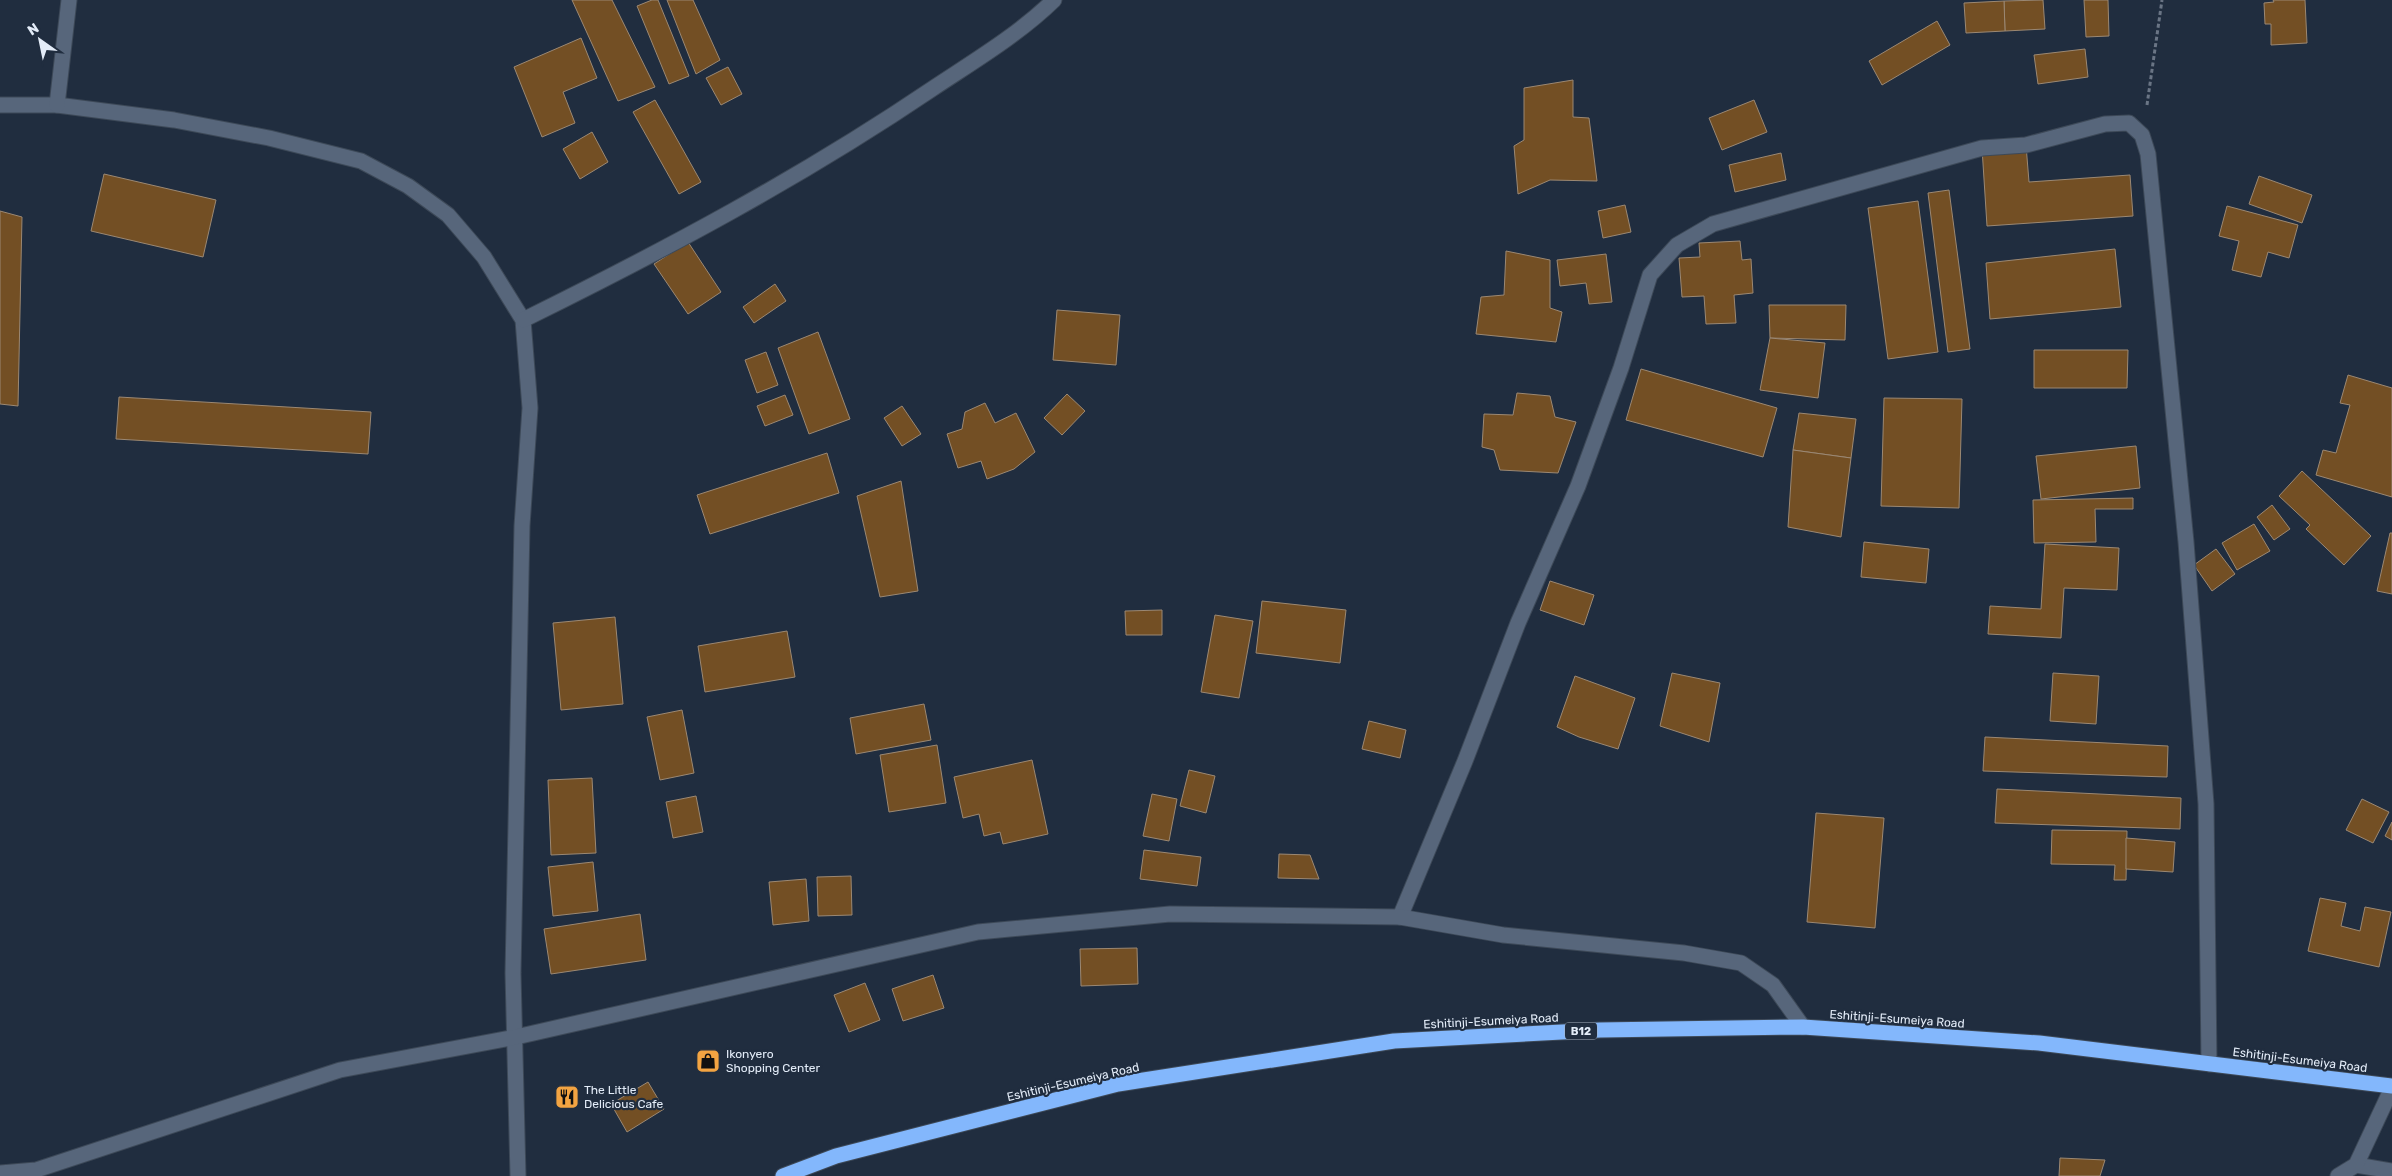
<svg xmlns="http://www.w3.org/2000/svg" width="2392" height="1176" viewBox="0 0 2392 1176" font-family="Rubik,sans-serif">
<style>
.building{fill:#734f24;stroke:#9b8873}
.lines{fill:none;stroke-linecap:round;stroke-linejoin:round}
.minor-casing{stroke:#3d4958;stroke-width:17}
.highway-casing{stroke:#3d4958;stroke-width:17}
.path{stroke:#6a7585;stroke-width:3;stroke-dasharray:4 2.5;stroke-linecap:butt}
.minor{stroke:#57667b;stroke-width:15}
.highway{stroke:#83b7fc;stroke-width:15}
.labels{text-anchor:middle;stroke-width:4.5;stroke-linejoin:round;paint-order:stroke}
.shield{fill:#202d3f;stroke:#a8b3c0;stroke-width:1}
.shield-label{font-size:11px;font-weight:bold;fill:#e3ecf8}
.street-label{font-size:12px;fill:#e3ecf8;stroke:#202d3f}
.poi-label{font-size:12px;fill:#e3ecf8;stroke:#202d3f;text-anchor:start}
</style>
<rect width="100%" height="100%" fill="#202d3f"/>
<g class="building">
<polygon points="572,0 612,0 655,87 618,101"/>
<polygon points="652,0 658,0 689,76 669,84 637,6"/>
<polygon points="667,0 693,0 720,60 696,74"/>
<polygon points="2043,0 2045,29 2005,31 2004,1"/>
<polygon points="2084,0 2108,0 2109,36 2086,37"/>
<polygon points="2273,0 2305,0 2307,43 2271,45 2271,24 2265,24 2264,3 2274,2"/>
<polygon points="2004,1 2005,31 1966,33 1964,3"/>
<polygon points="1937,21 1950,45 1882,85 1869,61"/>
<polygon points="581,38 597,78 563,92 575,123 542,137 514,67"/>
<polygon points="2085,49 2088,77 2038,84 2034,55"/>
<polygon points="728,67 742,94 721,105 706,78"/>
<polygon points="1573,80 1573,117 1589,118 1597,181 1550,180 1518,194 1514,146 1524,140 1524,88"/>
<polygon points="655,100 701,182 679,194 633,112"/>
<polygon points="1754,100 1767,132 1722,150 1709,118"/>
<polygon points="592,132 608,162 580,179 563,149"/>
<polygon points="2026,145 2029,182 2130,175 2133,216 1987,226 1982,148"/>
<polygon points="1781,153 1786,180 1735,192 1729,165"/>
<polygon points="104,174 216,200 203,257 91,231"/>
<polygon points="2259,176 2312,195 2302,223 2249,204"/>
<polygon points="1949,190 1970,349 1948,352 1928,193"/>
<polygon points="1918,201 1938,352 1888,359 1868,208"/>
<polygon points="1625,205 1631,232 1603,238 1598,211"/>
<polygon points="2227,206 2298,225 2289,258 2268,252 2261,277 2232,270 2239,241 2219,236"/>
<polygon points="0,211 22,217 18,406 0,404"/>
<polygon points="1740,241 1742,260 1751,259 1753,293 1734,295 1736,323 1706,324 1704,296 1682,297 1679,258 1700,257 1699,243"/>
<polygon points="688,242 721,292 688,314 654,264"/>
<polygon points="2115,249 2121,307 1990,319 1986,263"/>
<polygon points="1506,251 1550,260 1550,308 1562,312 1556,342 1476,334 1481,297 1504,295"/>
<polygon points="1606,254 1612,302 1589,304 1586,283 1560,286 1557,260"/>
<polygon points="775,284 786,301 754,323 743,307"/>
<polygon points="1769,305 1846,305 1845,340 1770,338"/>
<polygon points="1057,310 1120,315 1116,365 1053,360"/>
<polygon points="818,332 850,419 809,434 778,348"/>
<polygon points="1770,338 1825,343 1818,398 1760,390"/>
<polygon points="2034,350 2128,350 2127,388 2034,388"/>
<polygon points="766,352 778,385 757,393 745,360"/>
<polygon points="1641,369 1777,408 1763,457 1626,420"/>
<polygon points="2348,375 2392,388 2392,497 2316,475 2323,450 2336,453 2350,405 2340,403"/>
<polygon points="1517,393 1550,396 1555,417 1576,422 1558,473 1500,470 1494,450 1482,447 1484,414 1513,415"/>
<polygon points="1067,394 1085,411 1062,435 1044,418"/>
<polygon points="785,395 793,415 765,426 757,406"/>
<polygon points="119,397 371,412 368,454 116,439"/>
<polygon points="1884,398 1962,399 1959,508 1881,506"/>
<polygon points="985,403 995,423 1016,413 1035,452 1014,469 987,479 981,461 958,468 947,434 962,429 965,412"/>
<polygon points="902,406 921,434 902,446 884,418"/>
<polygon points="1799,413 1856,419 1851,458 1793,450"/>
<polygon points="2136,446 2140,488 2041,499 2036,456"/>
<polygon points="1793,450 1851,458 1841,537 1788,527"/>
<polygon points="827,453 839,493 710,534 697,495"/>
<polygon points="2302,471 2371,536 2344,565 2306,529 2310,525 2279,496"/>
<polygon points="901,481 918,591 880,597 857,496"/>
<polygon points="2133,498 2133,509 2095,509 2096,542 2034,543 2033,500"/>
<polygon points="2272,505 2290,529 2274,540 2257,517"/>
<polygon points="2254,524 2270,551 2237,570 2222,543"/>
<polygon points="2390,533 2392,533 2392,594 2377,591"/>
<polygon points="1864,542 1929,549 1926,583 1861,577"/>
<polygon points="2045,544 2119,548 2117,590 2064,588 2061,638 1988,634 1990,606 2041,609"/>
<polygon points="2216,549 2235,574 2212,591 2194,565"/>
<polygon points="1550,581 1594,595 1584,625 1540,610"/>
<polygon points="1262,601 1346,610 1340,663 1256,653"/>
<polygon points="1162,610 1162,635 1126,635 1125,611"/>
<polygon points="1215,615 1253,621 1239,698 1201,692"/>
<polygon points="615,617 623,704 561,710 553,623"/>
<polygon points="787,631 795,677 705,692 698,646"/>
<polygon points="1672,673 1720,683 1709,742 1660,726"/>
<polygon points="2053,673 2099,676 2096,724 2050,721"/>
<polygon points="1575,676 1635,698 1618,749 1579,737 1557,727"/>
<polygon points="924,704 931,740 856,754 850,718"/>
<polygon points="682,710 694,773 660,780 647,717"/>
<polygon points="1369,721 1406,730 1400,758 1362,749"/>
<polygon points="1985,737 2168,746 2167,777 1983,771"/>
<polygon points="937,745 946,803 889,812 880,755"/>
<polygon points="1032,760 1048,834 1003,844 1000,832 984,836 979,814 963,818 954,777"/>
<polygon points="1189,770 1215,776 1206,813 1180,806"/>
<polygon points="592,778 596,853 551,855 548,780"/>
<polygon points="1997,789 2181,798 2180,829 1995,823"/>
<polygon points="1152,794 1177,799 1169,841 1143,836"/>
<polygon points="696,796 703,832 673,838 666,802"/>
<polygon points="2362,799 2389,812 2373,843 2346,830"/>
<polygon points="1816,813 1884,818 1875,928 1807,922"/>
<polygon points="2392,822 2392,840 2385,836"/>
<polygon points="2052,830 2127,831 2126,880 2114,880 2115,865 2051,864"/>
<polygon points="2126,838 2175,842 2173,872 2126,869"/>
<polygon points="1144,850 1201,857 1197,886 1140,879"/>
<polygon points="1279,854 1310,855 1319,879 1278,878"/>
<polygon points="593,862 598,911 553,916 548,867"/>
<polygon points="851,876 852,915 818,916 817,877"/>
<polygon points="806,879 809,921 773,925 769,882"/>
<polygon points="2320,898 2346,903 2341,926 2360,931 2365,907 2391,912 2379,967 2308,951"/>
<polygon points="640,914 646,960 551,974 544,929"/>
<polygon points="1137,948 1138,984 1081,986 1080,949"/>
<polygon points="933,975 944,1008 903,1021 892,989"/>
<polygon points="865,983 880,1020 849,1032 834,995"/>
<polygon points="648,1082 664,1109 627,1132 611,1104"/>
<polygon points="2060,1158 2105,1160 2100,1176 2059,1176"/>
</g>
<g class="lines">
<g class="minor-casing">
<g id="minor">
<polyline points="0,105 57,105 174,120 269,138 361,161 408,186 448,215 484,257 523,320 530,408 522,526 513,973 518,1176"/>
<polyline points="57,105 69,0"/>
<path d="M523,320C663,251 802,177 932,89C974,61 1018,35 1054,0"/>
<polyline points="1400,917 1465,761 1518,623 1578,486 1621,368 1650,275 1677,245 1713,224 1982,148 2026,145 2105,124 2129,123 2142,135 2148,154 2186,542 2206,804 2209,1064"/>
<polyline points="2356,1165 2392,1171"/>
<polyline points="0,1173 36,1170 340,1070 516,1037 978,932 1170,914 1400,917 1503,935 1684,953 1741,963 1773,985 1803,1027"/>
<polyline points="2338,1176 2356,1165 2392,1088"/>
</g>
</g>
<g class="highway-casing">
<polyline id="highway" points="783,1176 836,1156 1118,1084 1394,1041 1600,1030 1803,1027 2039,1043 2392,1086"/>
</g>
<polyline class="path" points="2147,105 2162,0"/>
<use href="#minor" class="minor"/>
<use href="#highway" class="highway"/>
</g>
<defs>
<g id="shop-square" transform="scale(1.25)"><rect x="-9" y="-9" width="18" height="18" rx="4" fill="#f3a442" stroke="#202d3f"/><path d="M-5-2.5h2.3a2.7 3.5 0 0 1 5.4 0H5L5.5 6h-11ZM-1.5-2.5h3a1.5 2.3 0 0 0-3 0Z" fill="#111"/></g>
<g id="restaurant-square" transform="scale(1.25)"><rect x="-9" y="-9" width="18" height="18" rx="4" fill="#f3a442" stroke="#202d3f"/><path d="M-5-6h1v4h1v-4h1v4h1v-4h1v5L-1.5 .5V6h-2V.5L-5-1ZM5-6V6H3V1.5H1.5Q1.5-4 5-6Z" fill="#111"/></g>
</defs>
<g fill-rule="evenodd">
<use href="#shop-square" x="708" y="1061"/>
<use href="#restaurant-square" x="567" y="1097"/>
</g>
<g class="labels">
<rect class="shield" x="1565" y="1022.5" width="32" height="17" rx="4"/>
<g class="shield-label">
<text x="1581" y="1035">B12</text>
</g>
<g class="street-label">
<text transform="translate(1897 1019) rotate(4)" y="4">Eshitinji-Esumeiya Road</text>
<text transform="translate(1491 1021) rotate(-3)" y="4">Eshitinji-Esumeiya Road</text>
<text transform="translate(2300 1060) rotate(7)" y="4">Eshitinji-Esumeiya Road</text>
<text transform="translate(1073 1082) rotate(-13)" y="4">Eshitinji-Esumeiya Road</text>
</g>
<g class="poi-label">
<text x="726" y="1058">Ikonyero<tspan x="726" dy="14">Shopping Center</tspan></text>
<text x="584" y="1094">The Little<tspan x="584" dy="14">Delicious Cafe</tspan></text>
</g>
</g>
<g transform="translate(40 40) rotate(327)" stroke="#202d3f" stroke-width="4" paint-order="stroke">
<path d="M0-4L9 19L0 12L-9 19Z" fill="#e3ecf8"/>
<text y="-8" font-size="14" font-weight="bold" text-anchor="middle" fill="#e3ecf8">N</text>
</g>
</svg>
